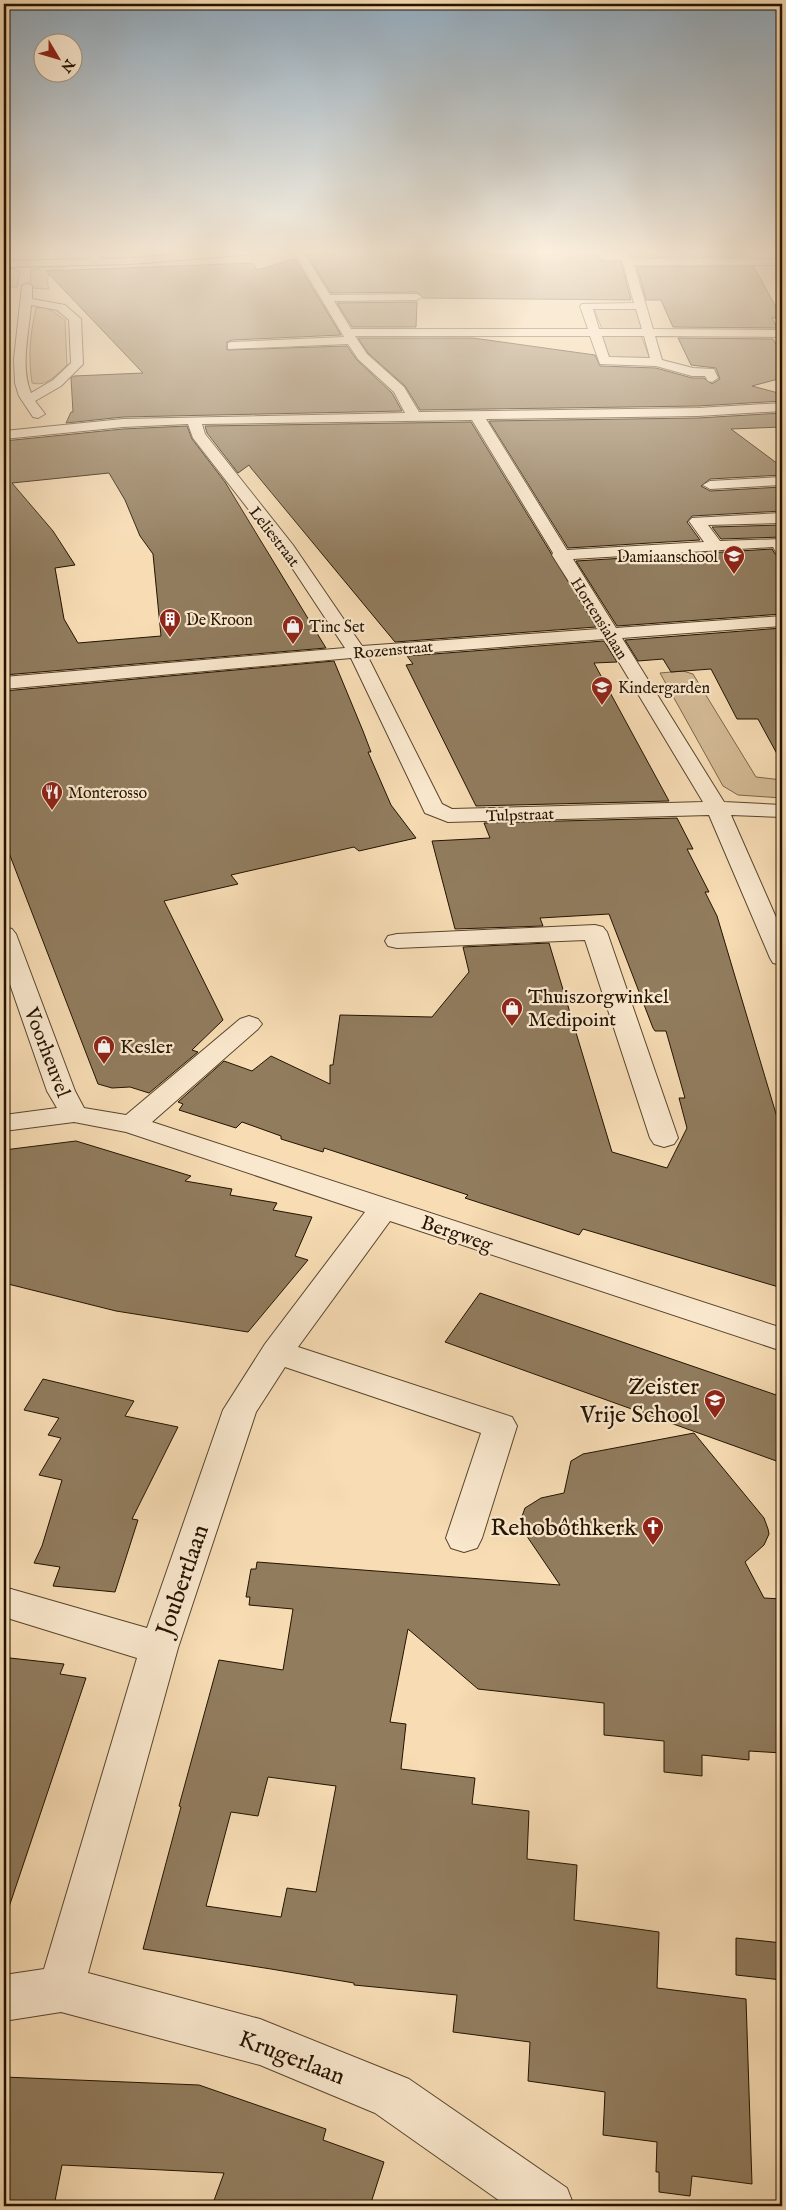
<svg xmlns="http://www.w3.org/2000/svg" width="786" height="2210" viewBox="0 0 786 2210" font-family="'IM FELL English',serif">
<style>
.green{fill:#d3ba95;stroke:#7b664a}
.building{fill:#917c5e;stroke:#231300;fill-rule:evenodd}
.lines{fill:none;stroke-linecap:round;stroke-linejoin:round}
.minor-casing{stroke:#58452d;stroke-width:2}
.major-casing{stroke:#231300;stroke-width:2}
.minor{fill:#fae8ce;fill-rule:evenodd}
.major{fill:#f7dcb4;fill-rule:evenodd}
.labels{text-anchor:middle;stroke-width:4.5;stroke-linejoin:round;paint-order:stroke}
.far-street-label{font-size:16px;fill:#231300;stroke:#fae8ce}
.far-poi-label{font-size:16px;fill:#231300;stroke:#fae8ce;text-anchor:start}
.poi-label{font-size:20px;fill:#231300;stroke:#fae8ce;text-anchor:start}
.street-label{font-size:20px;fill:#231300;stroke:#fae8ce}
.near-poi-label{font-size:24px;fill:#231300;stroke:#fae8ce;text-anchor:end}
.near-street-label{font-size:24px;fill:#231300;stroke:#fae8ce}
</style>
<rect width="100%" height="100%" fill="#f7dcb4"/>
<filter id="stains"><feTurbulence type="fractalNoise" baseFrequency=".004" numOctaves="4"/><feColorMatrix values="0 0 0 0 .2 0 0 0 0 .09 0 0 0 0 .02 0 0 0 .5 -.17"/></filter>
<radialGradient id="worn" r=".72"><stop offset=".6" stop-color="#630" stop-opacity="0"/><stop offset="1" stop-color="#630" stop-opacity=".3"/></radialGradient>
<g class="green">
<polygon points="44,267 67,267 49,271 47,282 49,289 30,288 31,270"/>
<polygon points="4,268 13,268 20,272 17,287 4,287"/>
<path d="M46,307L65,320L67,365C56,375 47,387 32,383C28,354 30,336 36,308Z"/>
<polygon points="636,308 643,329 602,329 594,309"/>
<polygon points="601,335 641,335 650,359 609,359"/>
<polygon points="683,671 693,674 756,777 782,780 782,798 738,795 723,786 660,673"/>
</g>
<g class="building">
<polygon points="385,250 483,250 484,254 489,256 527,255 534,250 589,250 601,261 621,262 631,300 423,298 417,292 331,293 307,255"/>
<polygon points="606,251 746,253 749,257 633,257 626,252"/>
<polygon points="295,259 341,335 232,340 227,342 227,350 347,346 357,360 392,393 402,411 123,417 66,423 71,412 73,412 71,378 74,376 143,373 46,271 253,263 257,270"/>
<polygon points="637,267 754,267 782,318 772,318 777,328 673,327 661,300 646,300"/>
<polygon points="417,302 416,327 352,327 337,303"/>
<polygon points="358,338 473,338 595,355 600,366 656,368 692,378 704,378 712,384 720,379 716,368 691,365 678,338 773,339 782,354 782,378 752,386 782,394 782,401 698,406 420,410 405,386 368,353"/>
<polygon points="782,413 782,427 731,429 782,467 782,475 710,479 701,486 710,491 782,487 782,511 692,516 687,522 700,540 568,548 489,421 698,418"/>
<polygon points="471,422 596,627 395,642 251,468 249,465 238,473 207,433 205,426"/>
<path d="M187,426L192,439L225,482L326,648L4,675V441L123,429ZM109,473L125,500L140,536L153,554L161,636L78,643L64,619L55,568L75,565L53,531L12,483Z"/>
<polygon points="782,525 782,537 721,539 712,527"/>
<polygon points="772,549 775,554 782,556 782,614 617,626 576,561"/>
<polygon points="782,628 782,763 758,719 737,719 711,669 671,672 663,659 638,661 625,640"/>
<polygon points="604,641 617,662 594,663 669,801 476,806 406,665 413,664 407,656"/>
<polygon points="334,661 363,731 371,752 368,752 391,805 416,838 359,851 354,847 231,875 238,884 164,901 223,1020 192,1050 198,1052 149,1093 130,1087 112,1088 98,1084 4,840 4,691"/>
<polygon points="677,818 693,849 687,849 709,892 705,892 717,916 782,1134 782,1288 583,1229 579,1235 465,1198 468,1195 324,1148 323,1152 281,1139 281,1136 242,1122 236,1128 179,1110 183,1104 178,1102 224,1061 252,1071 271,1056 330,1084 330,1065 333,1065 340,1015 432,1017 469,972 463,947 549,943 612,1152 667,1168 687,1128 679,1098 685,1098 666,1031 655,1031 653,1028 609,914 540,918 543,926 455,929 432,841 490,838 484,823"/>
<polygon points="76,1141 191,1176 185,1181 232,1189 230,1195 277,1203 273,1210 312,1217 295,1256 308,1260 248,1332 116,1311 4,1283 4,1150"/>
<polygon points="480,1293 782,1397 782,1463 445,1342"/>
<polygon points="43,1379 134,1401 125,1416 178,1427 132,1519 138,1520 115,1592 53,1586 60,1567 34,1563 42,1546 62,1480 39,1475 61,1438 48,1435 59,1418 24,1410"/>
<path d="M694,1433L764,1518L768,1529L769,1534L764,1545L745,1562L764,1598L782,1599V1753L749,1751V1760L702,1755V1776L664,1772V1741L604,1735V1703L478,1689L408,1629L390,1722L406,1724L401,1769L475,1778L472,1804L529,1811L527,1859L577,1865L574,1920L659,1932L657,1988L746,1999L752,2184L692,2176L690,2196L659,2192V2172H656L657,2142L603,2135L605,2092L528,2081L530,2042L453,2032L457,1995L354,1985V1983L271,1969L143,1949L181,1807L179,1806L219,1660L283,1670L293,1609L249,1605L250,1597H246L251,1569H256L257,1562L560,1585L522,1529L521,1519L525,1508L541,1498L564,1493L571,1461L583,1454ZM268,1777L336,1786L316,1892L287,1888L281,1917L206,1906L231,1812L258,1816Z"/>
<polygon points="10,1658 64,1664 60,1674 86,1678 9,1907 4,1906 4,1675"/>
<polygon points="736,1938 782,1943 782,1980 736,1975"/>
<polygon points="4,2077 199,2085 326,2129 323,2140 384,2162 370,2206 212,2206 224,2173 62,2165 54,2206 4,2206"/>
</g>
<g class="lines">
<g class="minor-casing">
<g id="minor">
<polygon points="90,250 100,250 100,264 91,262"/>
<path d="M292,250H302L330,295L417,294L422,297L417,300L334,301L351,329H588L580,306L582,304L634,303L622,260L601,259L591,250H602L607,254H626L632,259H782V265H634L653,329L782,330V337L655,336L662,360L693,368L714,369L718,378L712,382L708,381L705,376H692L656,366L600,364L590,336H355L367,354L404,387L419,412L698,408L782,403V411L698,416L486,419L567,550L704,542L689,521L692,518L782,513V523L708,525L720,541L782,539V554L776,552L773,547L573,559L616,628L782,616V626L622,638L724,802L782,805V817L731,815L782,931V965L773,963L770,958L709,815L448,822L425,813L351,658L4,689V677L345,648L281,551L193,438L188,424L123,427L4,439V431L123,419L405,413L394,392L358,359L348,344L228,349V343L232,342L344,337ZM593,309H636L642,329H599ZM602,336H644L650,358L609,357ZM472,420L553,553L552,555L599,629L362,646L293,545L205,434L202,424ZM605,639L703,802L452,809L442,804L368,657Z"/>
<polygon points="485,250 532,250 527,253 489,254 485,253"/>
<path d="M27,283L32,286V299L65,305L81,319L83,364L61,386L35,401L45,414L38,418L33,417L19,396L15,383L14,359L22,286ZM31,305L57,310L69,320L71,363L53,380L31,393C20,366 29,333 31,305Z"/>
<polygon points="782,477 782,485 710,489 703,485 710,481"/>
<polygon points="595,925 603,927 607,932 678,1138 674,1144 664,1147 654,1144 650,1138 585,940 397,948 388,946 385,941 388,936 397,934"/>
<polygon points="4,927 12,929 16,934 75,1091 84,1108 126,1115 240,1019 249,1016 258,1019 262,1024 258,1029 152,1122 782,1328 782,1351 390,1221 298,1347 512,1417 517,1426 482,1538 477,1548 464,1552 451,1548 446,1538 481,1433 285,1367 256,1412 178,1648 88,1973 260,2019 409,2079 567,2188 574,2206 507,2206 375,2113 260,2065 61,2012 4,2021 4,1975 44,1969 137,1658 4,1617 4,1587 147,1628 223,1410 265,1344 365,1212 126,1132 74,1122 4,1131 4,1115 57,1108 47,1091 4,967"/>
</g>
</g>
<g class="major-casing">
<polygon id="major" points="234,250 274,250 269,253 130,264 4,267 4,261 130,258"/>
</g>
<use href="#minor" class="minor"/>
<use href="#major" class="major"/>
</g>
<linearGradient id="sky" x2="0" y2="1"><stop stop-color="#91a9bb"/><stop offset="0.45" stop-color="#fbefdd"/><stop offset="1" stop-color="#fbefdd" stop-opacity="0"/></linearGradient>
<rect width="786" height="559" fill="url(#sky)"/>
<defs>
<g id="school-pin" transform="scale(1.125)"><path d="M0 17L-7.5 6A9.5 9.5 0 1 1 7.5 6Z" fill="#8f2418" stroke="#fae8ce"/><path d="M0-5L7-2L0 1L-7-2ZM-4 1L0 2.5L4 1V4Q0 6-4 4Z" fill="#fff"/></g>
<g id="building-pin" transform="scale(1.125)"><path d="M0 17L-7.5 6A9.5 9.5 0 1 1 7.5 6Z" fill="#8f2418" stroke="#fae8ce"/><path d="M-4-6H4V6H1V3H-1V6H-4ZM-2.5-4.3h1.7v1.8h-1.7ZM.8-4.3h1.7v1.8H.8ZM-2.5-1h1.7V.8h-1.7ZM.8-1h1.7V.8H.8Z" fill="#fff"/></g>
<g id="shop-pin" transform="scale(1.125)"><path d="M0 17L-7.5 6A9.5 9.5 0 1 1 7.5 6Z" fill="#8f2418" stroke="#fae8ce"/><path d="M-5-2.5h2.3a2.7 3.5 0 0 1 5.4 0H5L5.5 6h-11ZM-1.5-2.5h3a1.5 2.3 0 0 0-3 0Z" fill="#fff"/></g>
<g id="restaurant-pin" transform="scale(1.125)"><path d="M0 17L-7.5 6A9.5 9.5 0 1 1 7.5 6Z" fill="#8f2418" stroke="#fae8ce"/><path d="M-5-6h1v4h1v-4h1v4h1v-4h1v5L-1.5 .5V6h-2V.5L-5-1ZM5-6V6H3V1.5H1.5Q1.5-4 5-6Z" fill="#fff"/></g>
<g id="church-pin" transform="scale(1.125)"><path d="M0 17L-7.5 6A9.5 9.5 0 1 1 7.5 6Z" fill="#8f2418" stroke="#fae8ce"/><path d="M-1.2-6h2.4v3.5h3.3v2.4h-3.3V6h-2.4V-.1h-3.3v-2.4h3.3Z" fill="#fff"/></g>
</defs>
<g fill-rule="evenodd">
<use href="#school-pin" x="734" y="556"/>
<use href="#building-pin" x="170" y="619"/>
<use href="#shop-pin" x="293" y="626"/>
<use href="#school-pin" x="602" y="687"/>
<use href="#restaurant-pin" x="52" y="792"/>
<use href="#shop-pin" x="512" y="1008"/>
<use href="#shop-pin" x="104" y="1046"/>
<use href="#school-pin" x="715" y="1400"/>
<use href="#church-pin" x="653" y="1527"/>
</g>
<g class="labels">
<g class="far-street-label">
<text transform="translate(275 536) rotate(52)" y="6">Leliestraat</text>
<text transform="translate(600 618) rotate(58)" y="6">Hortensialaan</text>
<text transform="translate(393 649) rotate(-5)" y="6">Rozenstraat</text>
<text transform="translate(520 814) rotate(-2)" y="6">Tulpstraat</text>
</g>
<g class="far-poi-label">
<text x="718" y="562" text-anchor="end">Damiaanschool</text>
<text x="186" y="625">De Kroon</text>
<text x="309" y="632">Tinc Set</text>
<text x="618" y="693">Kindergarden</text>
<text x="68" y="798">Monterosso</text>
</g>
<g class="poi-label">
<text x="528" y="1003">Thuiszorgwinkel<tspan x="528" dy="23">Medipoint</tspan></text>
<text x="120" y="1053">Kesler</text>
</g>
<g class="street-label">
<text transform="translate(48 1052) rotate(69)" y="7">Voorheuvel</text>
<text transform="translate(457 1233) rotate(19)" y="7">Bergweg</text>
</g>
<g class="near-poi-label">
<text x="699" y="1394">Zeister<tspan x="699" dy="28">Vrije School</tspan></text>
<text x="637" y="1535">Rehobôthkerk</text>
</g>
<g class="near-street-label">
<text transform="translate(182 1580) rotate(-71)" y="8">Joubertlaan</text>
<text transform="translate(292 2057) rotate(21)" y="8">Krugerlaan</text>
</g>
</g>
<rect width="786" height="2210" fill="none" stroke="#f7dcb4" stroke-width="20"/>
<rect x="5" y="5" width="776" height="2200" fill="none" stroke="#231300" stroke-width="2.5"/>
<rect x="10" y="10" width="766" height="2190" fill="none" stroke="#231300"/>
<g transform="translate(58 58) rotate(128)"><circle r="24" fill="#fae8ce" stroke="#a4937c"/>
<path d="M0-4L9 19L0 12L-9 19Z" fill="#8f2418"/>
<text y="-8" font-size="14" font-weight="bold" text-anchor="middle" fill="#231300">N</text>
</g>
<rect width="100%" height="100%" filter="url(#stains)"/>
<rect width="100%" height="100%" fill="url(#worn)"/>
</svg>
